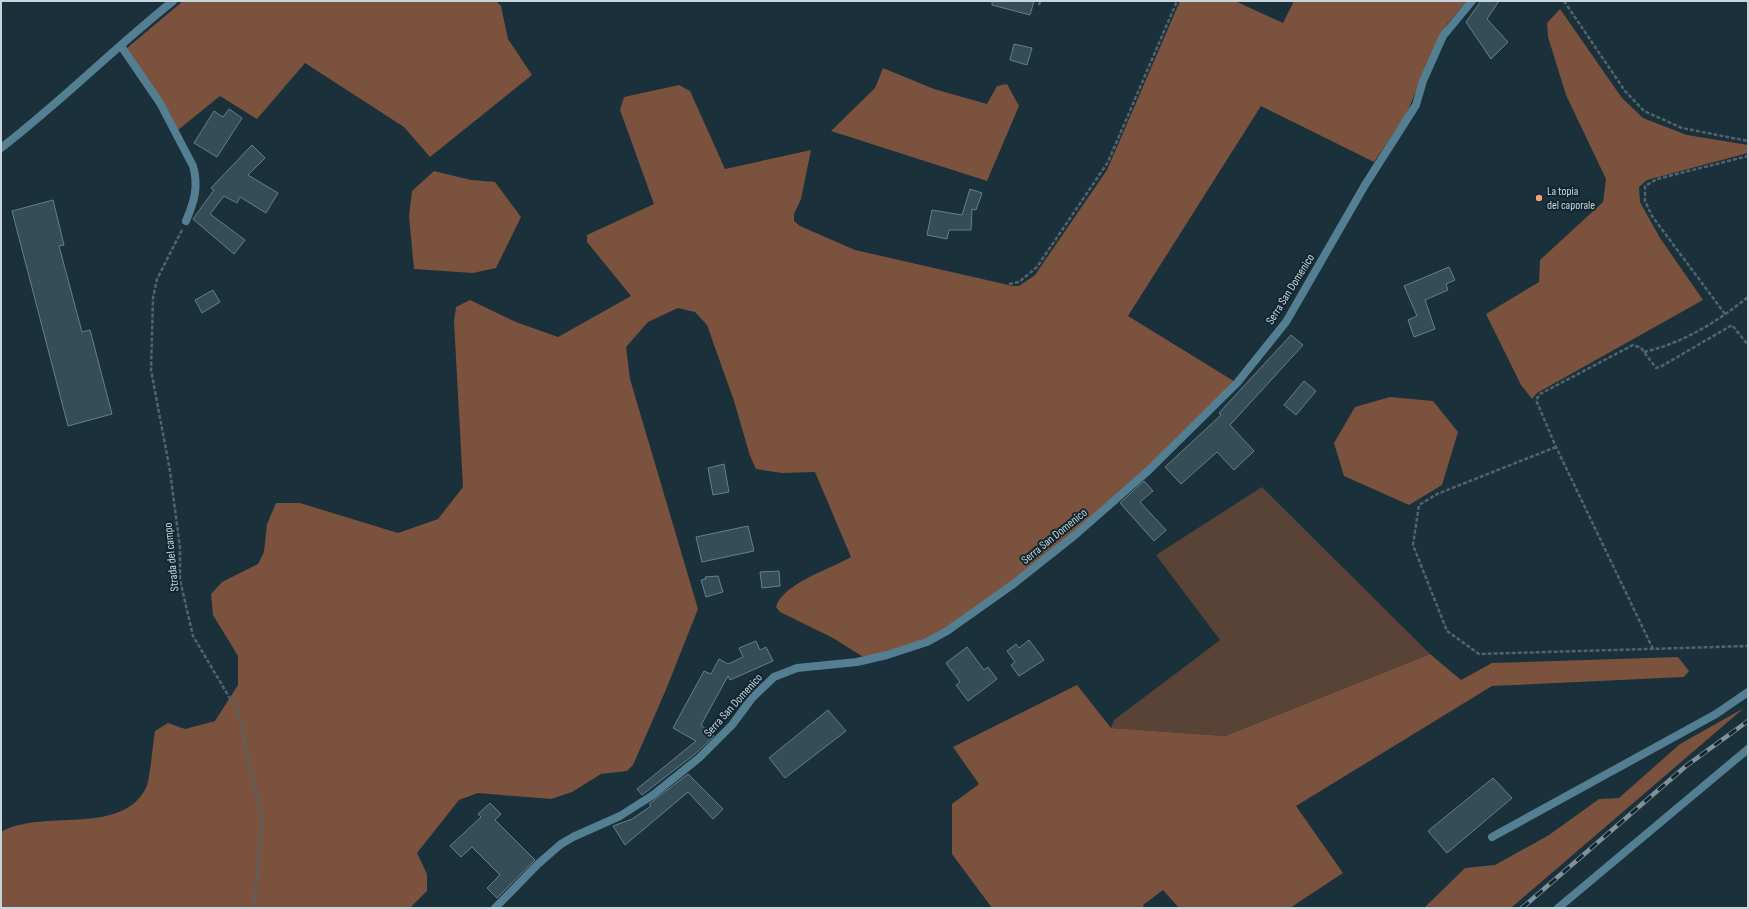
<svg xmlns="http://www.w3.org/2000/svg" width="1749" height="909" viewBox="0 0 1749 909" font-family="'Sofia Sans Condensed',sans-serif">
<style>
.green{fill:#594236}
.forest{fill:#7a523d}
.building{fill:#354d57;stroke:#667f8b}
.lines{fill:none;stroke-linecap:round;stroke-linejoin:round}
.path{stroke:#51646d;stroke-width:2.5;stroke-dasharray:4 2;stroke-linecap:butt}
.minor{stroke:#547e91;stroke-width:8}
.rail-casing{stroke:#81929a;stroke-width:4.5}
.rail{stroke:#102630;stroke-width:3;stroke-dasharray:9;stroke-linecap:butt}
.poi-dot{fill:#efa378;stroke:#102630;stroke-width:1.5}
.labels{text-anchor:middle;stroke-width:4;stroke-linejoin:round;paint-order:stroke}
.poi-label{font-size:12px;fill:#c8d5dc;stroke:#102630;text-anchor:start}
.street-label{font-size:12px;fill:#c8d5dc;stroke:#102630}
</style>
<rect width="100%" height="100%" fill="#1a303a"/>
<polygon class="green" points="1262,487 1430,654 1225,736 1111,728 1114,720 1220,640 1156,555"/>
<g class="forest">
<polygon points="183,1 496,1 501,6 508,39 532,75 430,157 404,127 305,63 257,119 220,96 178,130 127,48"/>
<path d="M1180,1H1235L1283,23L1294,1H1467L1447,24L1432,52L1407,113L1374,162L1261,106L1128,316L1237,383L1075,535L947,631L868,660L833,638L780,612L776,607C783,583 831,569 851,557L815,472L782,473L756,469L750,456L734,401L707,325L695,312L678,308L648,322L626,347L630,379L698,609L665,692L633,765L627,771L601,774L572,792L551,799L478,793L459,800L417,853L427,874V891L410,908H1V832C42,808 121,837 146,788C150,780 153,742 155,731L168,723L185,729L215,721L238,685V656L213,615L211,594L222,582L258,564L264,552L267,524L276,503H300L398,533L438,519L463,487L454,321L456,307L470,300L516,322L558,337L631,296L587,242V235L654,204L620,110L624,97L679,85L690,91L725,169L811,150L801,199L794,214V221L800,226L855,250L1013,286H1019L1035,275L1107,170Z"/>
<polygon points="1560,9 1622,98 1643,118 1687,135 1748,145 1748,153 1647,180 1639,187 1640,202 1660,238 1703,300 1537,393 1532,399 1521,385 1486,314 1539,282 1540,260 1603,202 1606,179 1566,95 1548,37 1547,23"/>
<polygon points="883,68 934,89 987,104 997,86 1007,84 1019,106 987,181 831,131 875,88"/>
<polygon points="434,171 471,180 495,182 521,217 496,268 473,273 414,269 409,216 412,191"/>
<polygon points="1390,397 1433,401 1458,432 1442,485 1409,505 1344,476 1334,443 1355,407"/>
<polygon points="1430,654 1461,680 1492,663 1678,657 1689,671 1684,677 1492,686 1296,806 1343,873 1290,908 1179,908 1163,890 1143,905 1144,908 992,908 952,854 952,804 979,784 953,747 1077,685 1111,728 1225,736"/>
<polygon points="1744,708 1511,908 1424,908 1465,868 1495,865 1549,835 1599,799 1619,798 1680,744"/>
</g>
<g class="building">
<polygon points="992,1 1034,1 1030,15 992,5"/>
<polygon points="1481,1 1499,1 1487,19 1508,42 1491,59 1466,22"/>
<polygon points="1014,44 1032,48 1027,65 1010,60"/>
<polygon points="229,109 242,118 217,157 194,143 214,111 223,117"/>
<polygon points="252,145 265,158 248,175 278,193 266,213 240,197 237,203 224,196 210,214 245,240 234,254 193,219 214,190 211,188"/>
<polygon points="970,189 982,193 976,210 972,209 971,230 949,230 947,239 927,235 932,210 962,215"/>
<polygon points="53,200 64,245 59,246 82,332 90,330 112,414 68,426 12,211"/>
<polygon points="1449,267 1455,280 1446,284 1448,290 1425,300 1435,329 1414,337 1408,320 1417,316 1404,286"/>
<polygon points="213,290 220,302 202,313 195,300"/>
<polygon points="1291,335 1303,345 1230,425 1254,451 1234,470 1217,452 1181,484 1165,467 1221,415 1219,413"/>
<polygon points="1304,381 1316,391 1296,415 1284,405"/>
<polygon points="724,464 729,492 713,495 708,468"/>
<polygon points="1144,481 1153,491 1140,502 1166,530 1154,541 1120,503"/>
<polygon points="748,526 754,551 702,562 696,537"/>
<polygon points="779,571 780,586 762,588 760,572"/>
<polygon points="718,576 723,592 706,597 701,580 706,579 705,577"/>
<polygon points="1029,640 1044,660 1019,676 1011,665 1015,662 1007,651 1016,644 1019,648"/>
<polygon points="756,641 760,650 766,647 773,661 730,680 728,676 701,725 714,736 695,754 642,795 637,789 696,741 673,728 704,671 711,674 719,659 728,664 743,657 739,648"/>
<polygon points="967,647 984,670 988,667 997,679 968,701 956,685 960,682 946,663"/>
<polygon points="828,710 846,731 785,778 769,758"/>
<polygon points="688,774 723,809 713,819 688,792 625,845 613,826 632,819 651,806 649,804"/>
<polygon points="1493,778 1512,798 1447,853 1428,831"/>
<polygon points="490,803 501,814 495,820 535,860 497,898 487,888 500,875 472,847 461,857 450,846 481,817 478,814"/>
</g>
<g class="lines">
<g class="path">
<polyline points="1564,1 1625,91 1644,111 1682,128 1748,141"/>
<polyline points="1039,5 1040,1"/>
<polyline points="182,230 157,279 153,298 151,370 170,471 180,548 180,580 193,636 238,712 262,818 254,908"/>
<polyline points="1009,284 1019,282 1037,267 1108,162 1177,1"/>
<polyline points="1725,314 1652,216 1645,201 1645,186 1657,179 1748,156"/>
<path d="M1644,352C1683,343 1717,322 1748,297"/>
<polyline points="1556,447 1437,494 1419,505 1413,545 1447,631 1479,654 1748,646"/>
<polyline points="1653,649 1556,447 1536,400 1540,394 1633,345 1641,348 1656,368 1662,366 1732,325 1748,345"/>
</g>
<g class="minor">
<path d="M121,46L160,103L193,166C199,187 194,202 186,221"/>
<path d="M1,148C61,102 114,48 173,1"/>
<polyline points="1492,837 1716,714 1748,692"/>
<polyline points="495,908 538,864 561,844 573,837 620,816 653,795 699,758 732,725 752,698 774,677 797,668 857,662 887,655 927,642 947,631 1012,585 1075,535 1148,471 1237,383 1286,322 1365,185 1416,105 1423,81 1443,36 1472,1"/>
<polyline points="1558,908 1748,749"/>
</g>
<g class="rail-casing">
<polyline id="rail" points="1522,908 1686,766 1748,721"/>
</g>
<use href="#rail" class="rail"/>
</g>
<circle class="poi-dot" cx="1539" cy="198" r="4"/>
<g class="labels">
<g class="poi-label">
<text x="1547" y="195">La topia<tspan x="1547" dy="14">del caporale</tspan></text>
</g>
<g class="street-label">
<text transform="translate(1290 289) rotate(-58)" y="4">Serra San Domenico</text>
<text transform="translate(1054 536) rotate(-39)" y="4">Serra San Domenico</text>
<text transform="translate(171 557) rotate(-96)" y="4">Strada del campo</text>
<text transform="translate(733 705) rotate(-48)" y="4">Serra San Domenico</text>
</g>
</g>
<rect width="1749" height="909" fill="none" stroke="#c8d5dc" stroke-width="4"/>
</svg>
